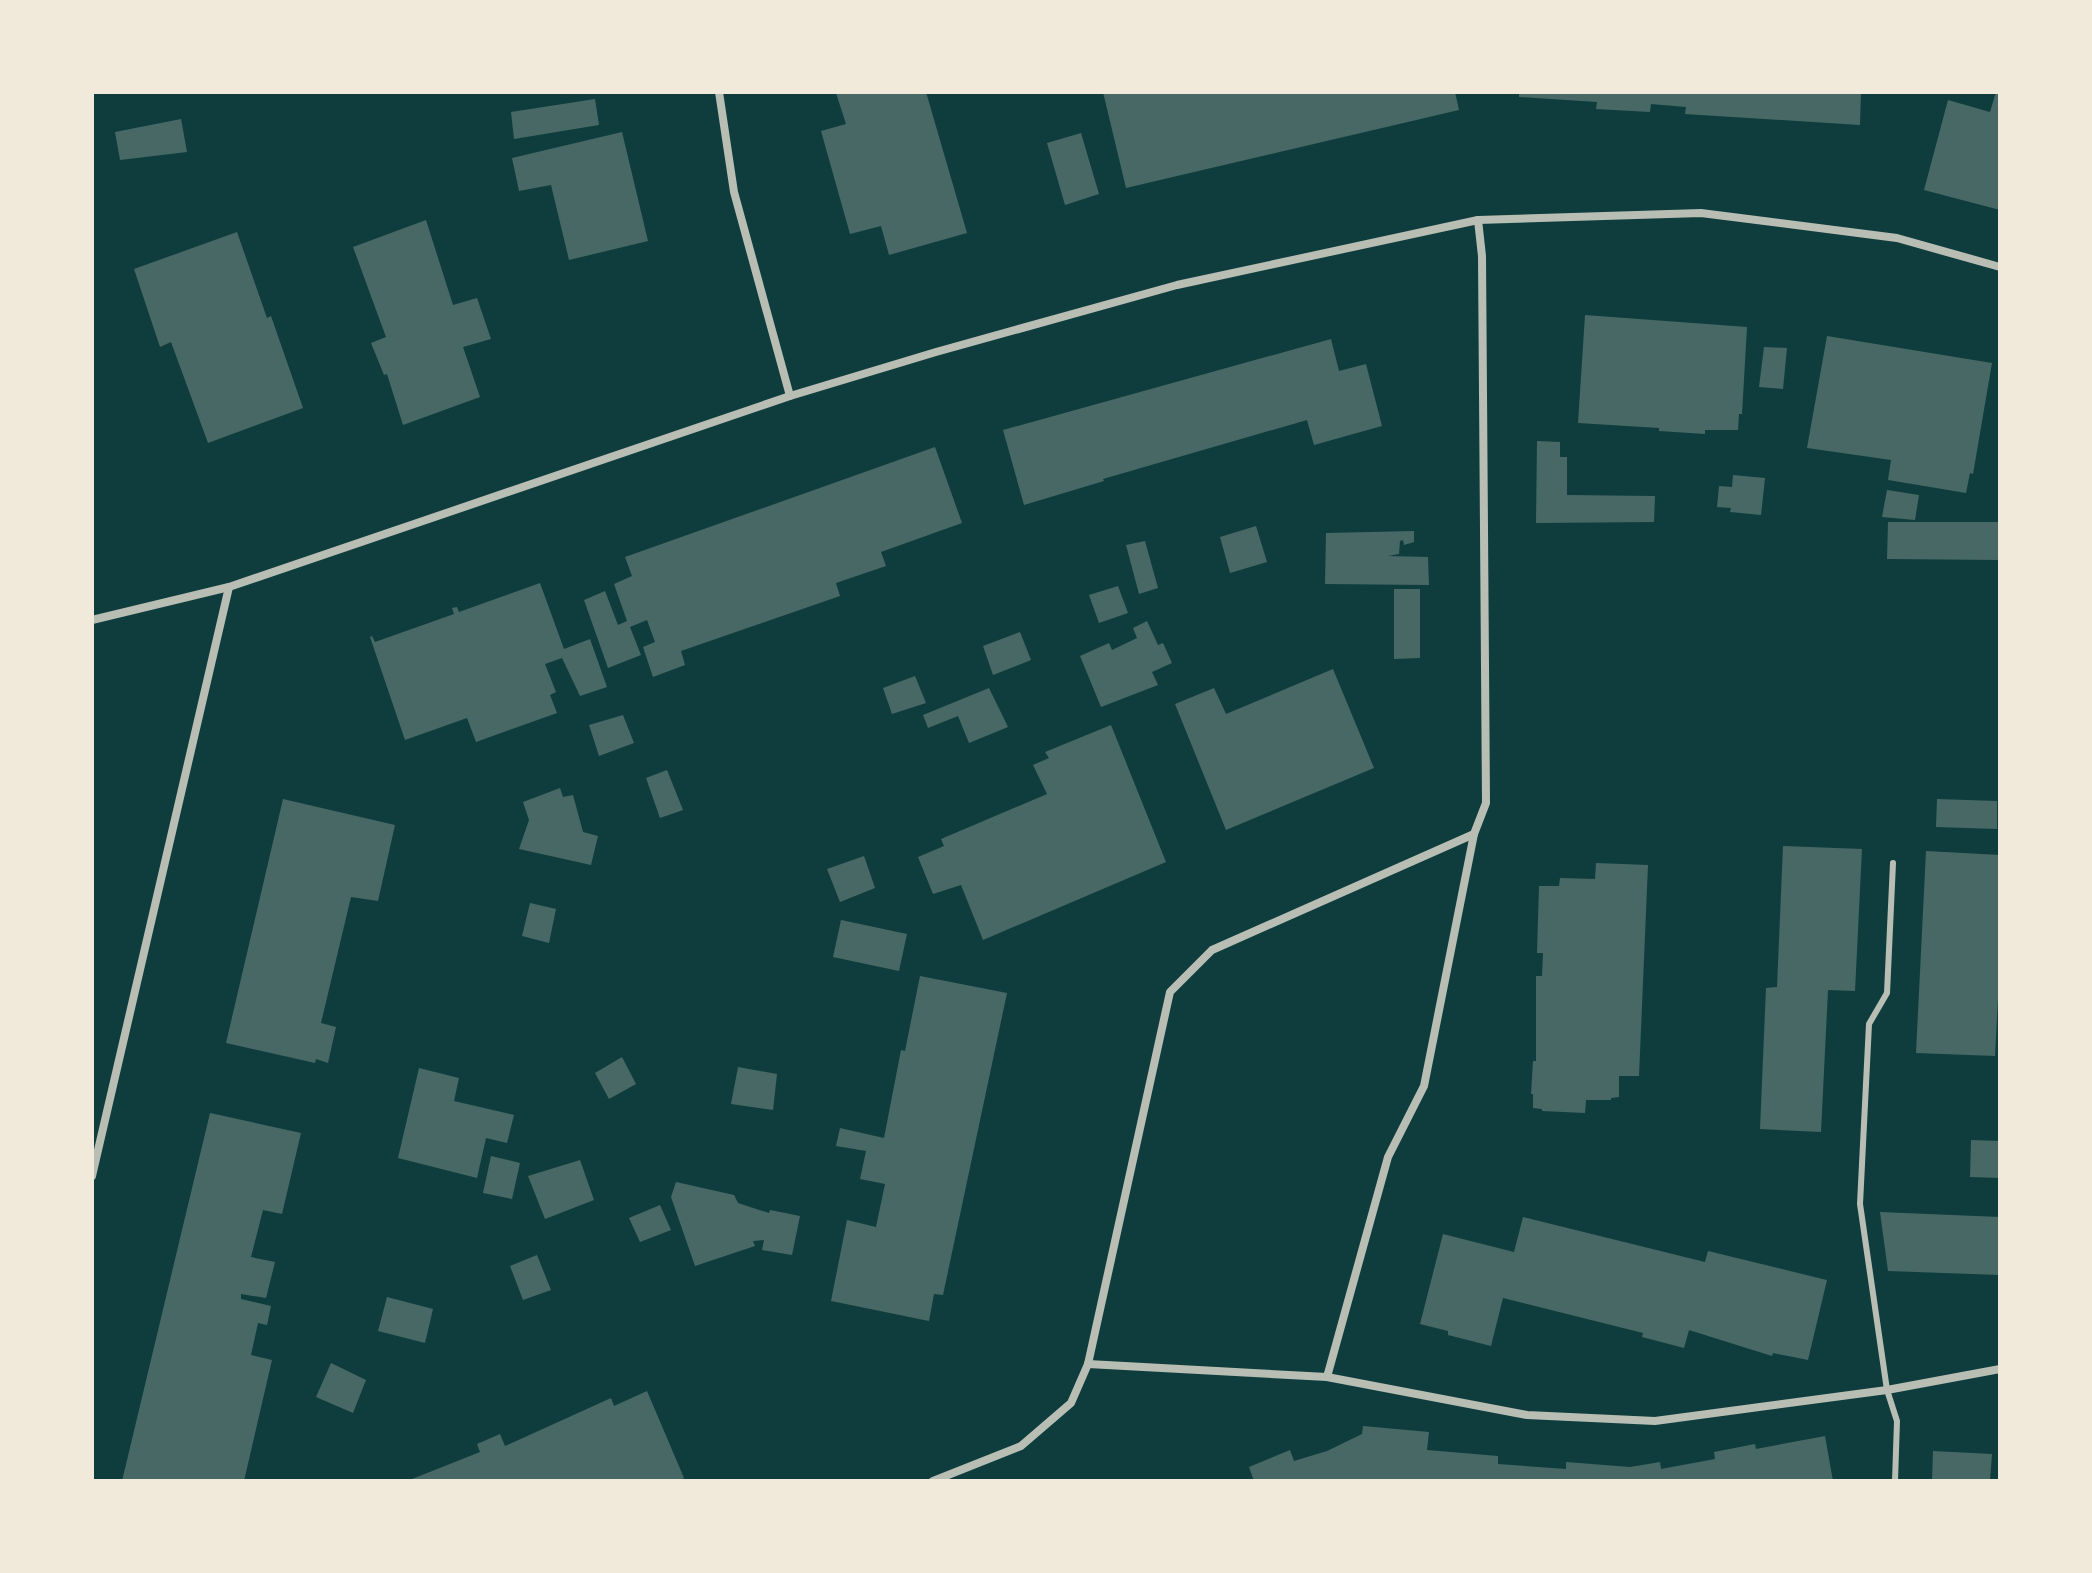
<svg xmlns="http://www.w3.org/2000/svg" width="2092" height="1573" viewBox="0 0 2092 1573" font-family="Barlow,sans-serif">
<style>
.building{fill:#486865}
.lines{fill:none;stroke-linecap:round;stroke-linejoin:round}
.service{stroke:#b8beb3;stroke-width:6}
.minor{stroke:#b8beb3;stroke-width:8}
</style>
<rect width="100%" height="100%" fill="#0f3d3e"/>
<g class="building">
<polygon points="840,92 926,92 967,233 889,255 881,226 850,234 821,131 846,124 836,93"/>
<polygon points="1103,92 1455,92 1459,110 1126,188"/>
<polygon points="1519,92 1861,92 1860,125 1685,114 1686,107 1651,104 1650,112 1596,109 1597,102 1519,97"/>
<polygon points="1996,92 2000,92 2000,210 1924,190 1948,100 1990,112"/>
<polygon points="595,99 599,125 514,139 511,112"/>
<polygon points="181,119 187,152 120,160 115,132"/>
<polygon points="622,132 648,241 569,260 551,185 519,191 512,158"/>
<polygon points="1081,133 1099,194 1065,205 1047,143"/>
<polygon points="426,220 453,305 477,298 491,339 463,347 480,397 403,425 387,374 384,375 371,343 386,337 353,247"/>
<polygon points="237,232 267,318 271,316 303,408 208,443 171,342 160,347 134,269"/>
<polygon points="1585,315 1747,327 1742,414 1739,414 1738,430 1705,430 1705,434 1659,431 1659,428 1578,423"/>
<polygon points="1827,336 1992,363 1973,474 1970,473 1966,493 1888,480 1891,460 1807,448"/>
<polygon points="1331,339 1339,371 1366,364 1382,426 1314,445 1307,420 1103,479 1104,481 1024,505 1003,430"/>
<polygon points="1764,347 1787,348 1783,389 1759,387"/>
<polygon points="1537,441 1560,442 1560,457 1567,457 1567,495 1655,496 1654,522 1536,523"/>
<polygon points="935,447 962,523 881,552 886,566 836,583 840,596 681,651 685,665 653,677 643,647 655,642 647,620 630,627 641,655 608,668 584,600 605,591 618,625 627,621 614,584 632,576 625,557"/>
<polygon points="1733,475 1765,478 1761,515 1730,512 1731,508 1717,507 1719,486 1732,487"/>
<polygon points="1887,490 1919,495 1915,520 1882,517"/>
<polygon points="1888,522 2000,522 2000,560 1887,559"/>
<polygon points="1256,526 1267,562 1230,573 1220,537"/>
<polygon points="1414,531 1414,542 1404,545 1403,540 1400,541 1399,554 1388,556 1428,557 1429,585 1325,584 1326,533"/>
<polygon points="1145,541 1158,588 1139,594 1126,545"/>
<polygon points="540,583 564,649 590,639 607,687 580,696 562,658 545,664 556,692 550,695 557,713 476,742 467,718 405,740 370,637 372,636 375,642 454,614 452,608 457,607 459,612"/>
<polygon points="1118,586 1128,613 1099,623 1089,595"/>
<polygon points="1394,589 1420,589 1420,658 1394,659"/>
<polygon points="1147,621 1158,645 1163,643 1172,663 1152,672 1158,685 1101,707 1080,656 1109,643 1112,650 1137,638 1133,628"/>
<polygon points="1020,632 1031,660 993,675 983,646"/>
<polygon points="1333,669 1374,768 1226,830 1175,704 1214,688 1226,714"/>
<polygon points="915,676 926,703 892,714 883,688"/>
<polygon points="989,688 1008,727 969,743 958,716 928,728 923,715"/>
<polygon points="623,715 634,743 599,756 589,725"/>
<polygon points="1111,725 1166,862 983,940 961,885 933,894 918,857 944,846 941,839 1047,794 1033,765 1049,758 1045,752"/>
<polygon points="667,770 683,810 660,818 646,778"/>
<polygon points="560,788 563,797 573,795 583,832 598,836 591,865 519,849 529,820 523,802"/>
<polygon points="283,799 395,825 378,901 351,897 321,1023 336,1027 328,1063 316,1059 315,1063 226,1043"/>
<polygon points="1937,799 1997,801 1997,829 1936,827"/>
<polygon points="1783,846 1862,849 1855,991 1828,990 1821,1132 1760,1129 1766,988 1777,987"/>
<polygon points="1926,851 2000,855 2000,958 1995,1056 1916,1053"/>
<polygon points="864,856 875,888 840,902 827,869"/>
<polygon points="1596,863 1648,865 1639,1076 1619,1076 1619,1097 1611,1098 1611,1100 1586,1100 1585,1113 1542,1111 1542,1109 1533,1108 1533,1094 1531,1094 1533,1061 1536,1061 1536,976 1542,976 1543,953 1537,953 1539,886 1559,886 1560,878 1595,879"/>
<polygon points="530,903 556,909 549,943 522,936"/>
<polygon points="841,920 907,934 899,971 833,957"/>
<polygon points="920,976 1007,993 943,1295 934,1294 929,1321 831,1301 847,1220 876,1227 885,1184 860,1179 866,1151 836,1146 840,1128 884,1138 901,1050 905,1051"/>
<polygon points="622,1057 636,1084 609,1099 595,1073"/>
<polygon points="738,1067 777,1074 773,1110 731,1104"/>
<polygon points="419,1068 459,1078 454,1101 514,1115 507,1143 486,1138 477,1178 398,1158"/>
<polygon points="210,1113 301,1133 282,1214 263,1210 251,1257 275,1262 266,1298 241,1294 241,1299 271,1306 267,1325 258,1323 251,1355 272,1360 244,1481 122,1481"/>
<polygon points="1971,1140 2000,1141 2000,1178 1970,1177"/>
<polygon points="491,1156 520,1163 512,1199 483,1193"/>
<polygon points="580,1160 594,1200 545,1219 528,1176"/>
<polygon points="676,1182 734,1195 738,1203 769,1213 770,1210 800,1216 792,1255 762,1250 764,1240 753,1241 755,1246 695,1266 671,1197"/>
<polygon points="660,1205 671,1230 640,1242 629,1218"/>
<polygon points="1880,1212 2000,1217 2000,1275 1888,1271"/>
<polygon points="1523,1217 1705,1262 1708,1251 1827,1280 1808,1360 1773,1353 1772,1356 1689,1330 1684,1348 1642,1337 1643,1333 1503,1298 1491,1346 1448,1335 1448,1331 1420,1324 1443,1234 1514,1252"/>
<polygon points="537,1255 551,1290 523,1300 510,1266"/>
<polygon points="387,1297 433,1309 425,1343 378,1331"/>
<polygon points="331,1363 366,1380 353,1413 316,1397"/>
<polygon points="647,1391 684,1478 680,1481 407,1481 480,1452 477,1444 500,1434 505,1446 611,1398 614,1406"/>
<polygon points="1363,1426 1429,1432 1427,1450 1498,1456 1498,1464 1566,1469 1566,1462 1630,1467 1660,1462 1661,1469 1715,1459 1714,1452 1755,1444 1756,1449 1825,1436 1833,1481 1254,1481 1249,1467 1290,1450 1294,1461 1327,1451 1362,1434"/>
<polygon points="1933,1451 1992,1454 1990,1481 1932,1481"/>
</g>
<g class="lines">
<polyline class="service" points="1893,863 1887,993 1869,1024 1860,1204 1887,1390 1897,1421 1895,1481"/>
<g class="minor">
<polyline points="719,92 734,192 790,396"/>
<polyline points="92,620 229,587 790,396 936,352 1177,285 1478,220 1701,213 1897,238 2000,267"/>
<polyline points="92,1176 229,587"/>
<polyline points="1088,1364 1327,1377 1388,1157 1424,1086 1474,834"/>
<polyline points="1327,1377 1527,1415 1655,1421 1887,1390 2000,1369"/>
<polyline points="933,1481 1021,1446 1071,1403 1088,1364 1170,992 1212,950 1474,834 1486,803 1482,256 1478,220"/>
</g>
</g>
<rect width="2092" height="1573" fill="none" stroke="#f1e9da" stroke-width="188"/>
</svg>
